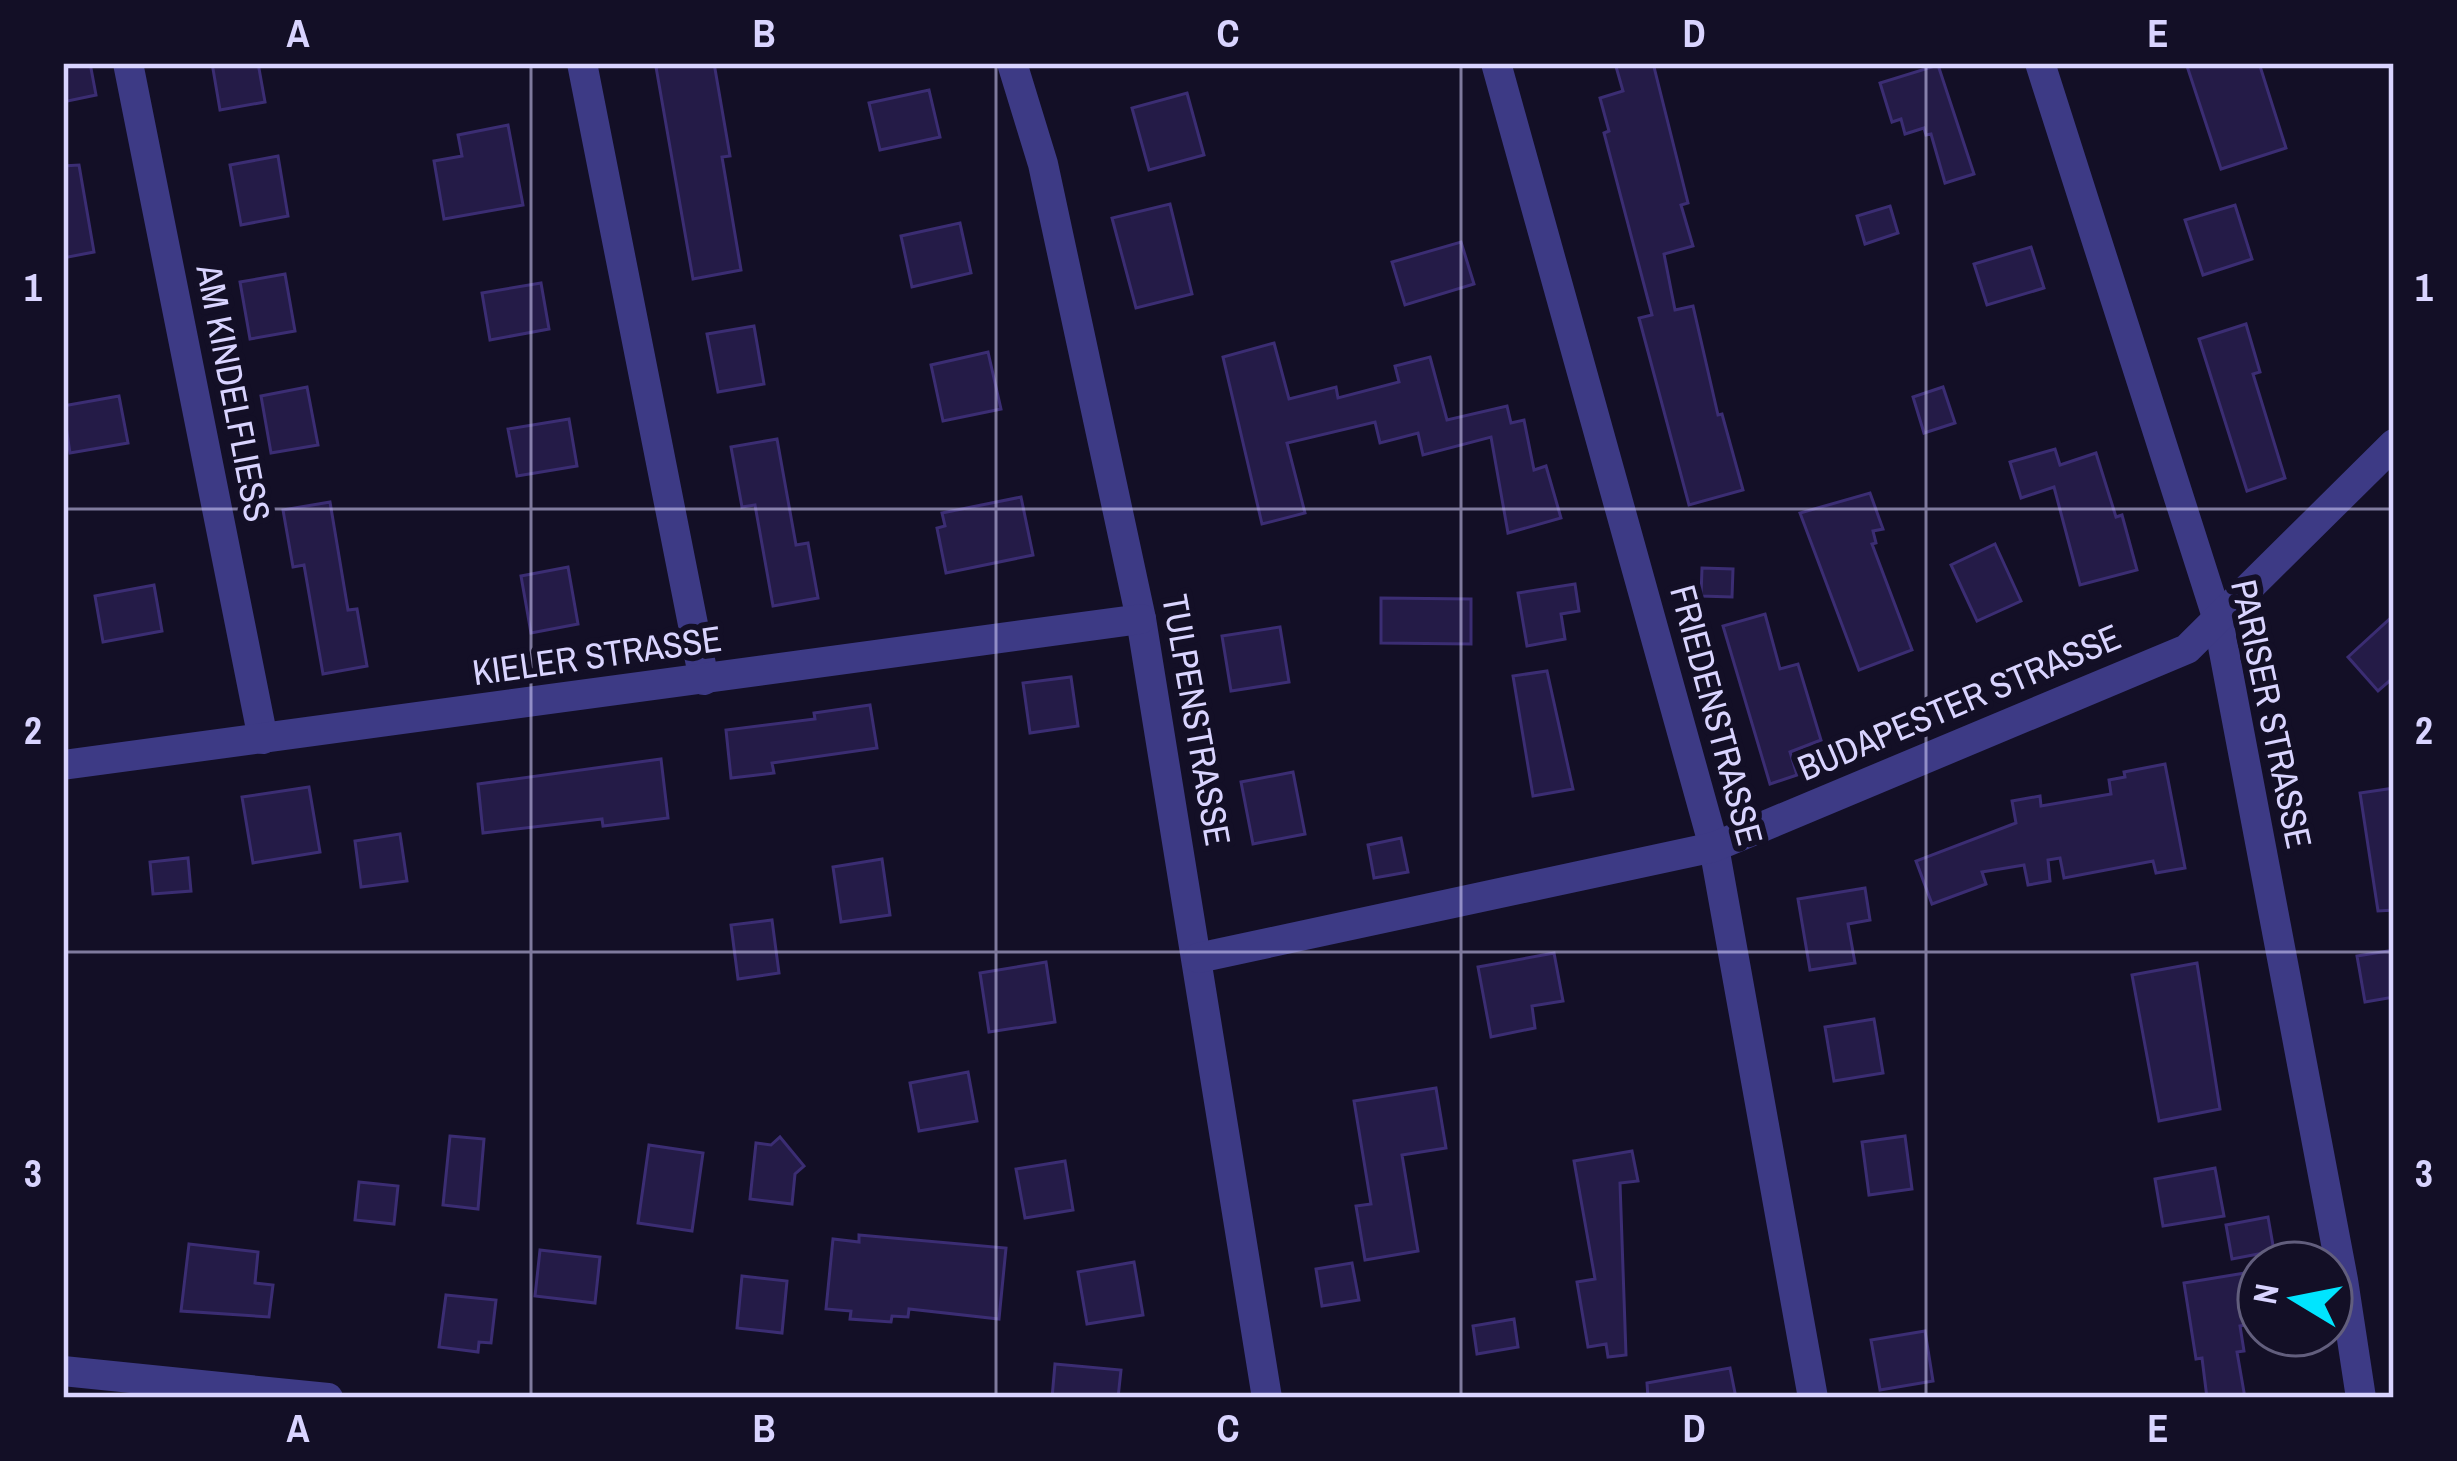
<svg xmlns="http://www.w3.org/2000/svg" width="2457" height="1461" viewBox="0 0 2457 1461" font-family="'Archivo Narrow',sans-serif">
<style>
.building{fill:#241b47;stroke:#3b2d73;stroke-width:3}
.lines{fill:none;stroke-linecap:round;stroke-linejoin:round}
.minor{stroke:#3d3a85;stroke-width:30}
.grid{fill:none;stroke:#d9d4ff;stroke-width:3;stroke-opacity:0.55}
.labels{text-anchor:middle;stroke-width:12;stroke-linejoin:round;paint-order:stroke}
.street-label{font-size:36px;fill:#d9d4ff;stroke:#130f26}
.neatline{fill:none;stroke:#d9d4ff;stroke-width:4.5}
.grid-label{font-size:39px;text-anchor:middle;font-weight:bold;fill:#d9d4ff}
</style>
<rect width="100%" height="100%" fill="#130f26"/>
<g class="building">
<polygon points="63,63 90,63 96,95 63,102"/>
<polygon points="212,63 258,63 265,102 220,110"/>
<polygon points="679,63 714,63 730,156 722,157 741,270 693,279 656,67"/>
<polygon points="1615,63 1653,63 1688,203 1681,205 1693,246 1664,254 1675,310 1693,306 1718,415 1722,414 1743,490 1689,505 1639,318 1652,315 1604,133 1609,131 1600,98 1623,91"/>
<polygon points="2186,63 2259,63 2286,148 2221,169"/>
<polygon points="1938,65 1974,174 1945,183 1931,134 1926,135 1924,128 1905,134 1901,119 1892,122 1880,83"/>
<polygon points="929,90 940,137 880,150 869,103"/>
<polygon points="1187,93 1204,155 1149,170 1132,108"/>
<polygon points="508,125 523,205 444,219 434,161 462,156 458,135"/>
<polygon points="278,156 288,216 241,225 230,165"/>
<polygon points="79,165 94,252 63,258 63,166"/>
<polygon points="1170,204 1192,294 1136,308 1112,218"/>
<polygon points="2235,205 2252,259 2203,275 2185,220"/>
<polygon points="1890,206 1898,233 1865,244 1857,216"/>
<polygon points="960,223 971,273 912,287 901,236"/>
<polygon points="1461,242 1474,284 1405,305 1392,262"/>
<polygon points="2031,247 2044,288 1987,305 1974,264"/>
<polygon points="285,274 295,331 250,339 240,282"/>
<polygon points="541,283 549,329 490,340 482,293"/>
<polygon points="2246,324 2260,372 2253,374 2285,478 2247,491 2199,339"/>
<polygon points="754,326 764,384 718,392 707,334"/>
<polygon points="1274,343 1289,399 1336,387 1338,398 1399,382 1395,366 1430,357 1447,420 1507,406 1511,423 1524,420 1534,470 1546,466 1561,518 1508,533 1491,437 1423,455 1418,433 1380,443 1375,422 1287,443 1305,513 1262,524 1223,357"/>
<polygon points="988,352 1001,409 943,421 931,365"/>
<polygon points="307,387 318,445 271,453 261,396"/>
<polygon points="1943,387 1955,423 1924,433 1913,397"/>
<polygon points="119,396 128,443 70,453 63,406"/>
<polygon points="569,419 577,466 517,476 508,429"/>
<polygon points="777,439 796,545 808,543 818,598 773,606 755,505 742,507 731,447"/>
<polygon points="2055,449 2060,465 2096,453 2116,517 2122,515 2137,570 2080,585 2054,487 2021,498 2010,462"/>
<polygon points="1870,493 1883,529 1873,531 1876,543 1872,544 1912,650 1859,670 1800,513"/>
<polygon points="1021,497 1033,555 946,573 937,528 945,526 942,513"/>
<polygon points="330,502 348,610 357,609 367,666 323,674 304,565 293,567 283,510"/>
<polygon points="1995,544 2021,601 1977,621 1951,565"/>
<polygon points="568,567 578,624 531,633 521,576"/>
<polygon points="1702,568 1733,569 1732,597 1701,596"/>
<polygon points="1575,584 1579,611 1561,614 1565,639 1527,646 1518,593"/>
<polygon points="154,585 162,631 103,642 95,596"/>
<polygon points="1381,598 1471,599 1471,644 1381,643"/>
<polygon points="1765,614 1780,669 1798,664 1821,740 1790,752 1797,775 1770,784 1723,626"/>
<polygon points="2394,615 2394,677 2378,691 2348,657"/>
<polygon points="1280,627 1289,682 1231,691 1222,636"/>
<polygon points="1547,671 1573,789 1533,796 1513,676"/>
<polygon points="1071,677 1078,726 1030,733 1023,683"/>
<polygon points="870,705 877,748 772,763 774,773 731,778 726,730 815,719 814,713"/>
<polygon points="661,759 668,818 603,826 602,819 483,833 478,784"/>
<polygon points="2165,764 2185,868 2156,873 2153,861 2064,878 2060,858 2048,860 2050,881 2028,885 2024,865 1982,872 1986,884 1932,904 1916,861 2016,823 2012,801 2040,796 2041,806 2111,794 2109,780 2125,777 2124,772"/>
<polygon points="1293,772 1305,834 1253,844 1241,782"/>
<polygon points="309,787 320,852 253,863 242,797"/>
<polygon points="2394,788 2394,910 2378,911 2360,793"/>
<polygon points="400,834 407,881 361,887 355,841"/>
<polygon points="1401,838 1408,872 1374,878 1368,845"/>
<polygon points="188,858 191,891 153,894 150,862"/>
<polygon points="882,859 890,915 841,922 833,867"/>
<polygon points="1865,888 1870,920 1848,924 1855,963 1810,970 1798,899"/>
<polygon points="772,920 779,973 738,979 731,925"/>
<polygon points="2394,950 2394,997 2365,1002 2357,956"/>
<polygon points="1554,953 1563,1001 1532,1006 1535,1028 1491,1037 1478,967"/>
<polygon points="1046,962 1055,1022 989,1032 980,973"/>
<polygon points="2197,963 2220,1109 2159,1121 2132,975"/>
<polygon points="1874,1019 1883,1073 1834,1081 1825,1027"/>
<polygon points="968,1072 977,1121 919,1131 910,1083"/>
<polygon points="1436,1088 1446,1148 1402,1155 1418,1251 1365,1260 1356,1206 1371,1204 1354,1101"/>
<polygon points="450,1136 484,1139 478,1209 443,1205"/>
<polygon points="1905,1136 1912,1189 1869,1195 1862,1142"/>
<polygon points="780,1137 804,1166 795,1174 792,1204 750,1199 756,1143 771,1145"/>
<polygon points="649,1145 703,1153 692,1231 638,1223"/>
<polygon points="1632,1151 1638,1181 1620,1183 1626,1355 1608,1357 1606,1344 1588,1347 1577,1282 1595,1279 1574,1161"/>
<polygon points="1065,1161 1073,1210 1025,1218 1016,1169"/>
<polygon points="2215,1168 2224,1216 2163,1226 2155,1179"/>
<polygon points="359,1182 398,1186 394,1224 355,1220"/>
<polygon points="2268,1217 2274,1251 2232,1259 2226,1225"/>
<polygon points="859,1235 1006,1248 999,1319 909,1309 908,1317 892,1316 891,1322 850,1319 851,1311 826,1309 833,1239 859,1242"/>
<polygon points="189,1244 258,1252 255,1283 273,1285 269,1317 181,1311"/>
<polygon points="540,1250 600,1257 595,1303 535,1296"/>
<polygon points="1134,1262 1143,1315 1087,1324 1078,1272"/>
<polygon points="1352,1263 1359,1300 1322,1306 1316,1269"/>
<polygon points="2251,1272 2259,1322 2240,1326 2244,1351 2237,1352 2245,1398 2207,1398 2202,1358 2196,1359 2184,1283"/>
<polygon points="742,1276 787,1281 782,1333 737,1328"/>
<polygon points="446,1295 496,1300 491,1343 479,1342 478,1352 439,1347"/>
<polygon points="1514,1319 1518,1347 1477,1354 1473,1326"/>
<polygon points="1925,1331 1933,1381 1880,1390 1871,1340"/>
<polygon points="1055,1364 1121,1370 1118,1398 1052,1398"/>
<polygon points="1730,1368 1736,1398 1648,1398 1647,1383"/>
</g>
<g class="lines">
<g class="minor">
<polyline points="128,63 263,739"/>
<polyline points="582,63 704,680"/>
<polyline points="1012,63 1043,164 1141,619 1267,1398"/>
<polyline points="1496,63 1714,847 1813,1398"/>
<polyline points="2040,63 2218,620 2343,1280 2361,1398"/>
<polyline points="63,765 1141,619"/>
<polyline points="1198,958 1714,847 2187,649 2394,444"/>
<polyline points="63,1371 328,1398"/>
</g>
</g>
<path class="grid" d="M531,63V1398M996,63V1398M1461,63V1398M1926,63V1398M63,509H2394M63,952H2394"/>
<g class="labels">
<g class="street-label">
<text transform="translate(234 393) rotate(79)" y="13">AM KINDELFLIESS</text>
<text transform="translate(597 655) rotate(-8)" y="13">KIELER STRASSE</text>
<text transform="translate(1959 702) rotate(-23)" y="13">BUDAPESTER STRASSE</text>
<text transform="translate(2272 714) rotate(78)" y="13">PARISER STRASSE</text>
<text transform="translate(1717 715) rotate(75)" y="13">FRIEDENSTRASSE</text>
<text transform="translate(1197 720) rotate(80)" y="13">TULPENSTRASSE</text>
</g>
</g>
<rect width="2457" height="1461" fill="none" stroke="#130f26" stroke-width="132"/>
<g transform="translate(2295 1299) rotate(280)"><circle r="57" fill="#130f26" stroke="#625e7d" stroke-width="3"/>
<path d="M0-9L21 45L0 30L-21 45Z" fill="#00e5ff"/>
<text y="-18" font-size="33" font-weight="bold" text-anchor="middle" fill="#d9d4ff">N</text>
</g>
<rect x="66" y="66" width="2325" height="1329" class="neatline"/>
<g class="grid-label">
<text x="298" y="47">A</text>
<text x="764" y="47">B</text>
<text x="1228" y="47">C</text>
<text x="1694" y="47">D</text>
<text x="2158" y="47">E</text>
<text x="33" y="301">1</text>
<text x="2424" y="301">1</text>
<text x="33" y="744">2</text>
<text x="2424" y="744">2</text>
<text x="33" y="1187">3</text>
<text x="2424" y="1187">3</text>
<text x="298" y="1442">A</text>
<text x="764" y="1442">B</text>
<text x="1228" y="1442">C</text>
<text x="1694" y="1442">D</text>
<text x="2158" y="1442">E</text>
</g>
</svg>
